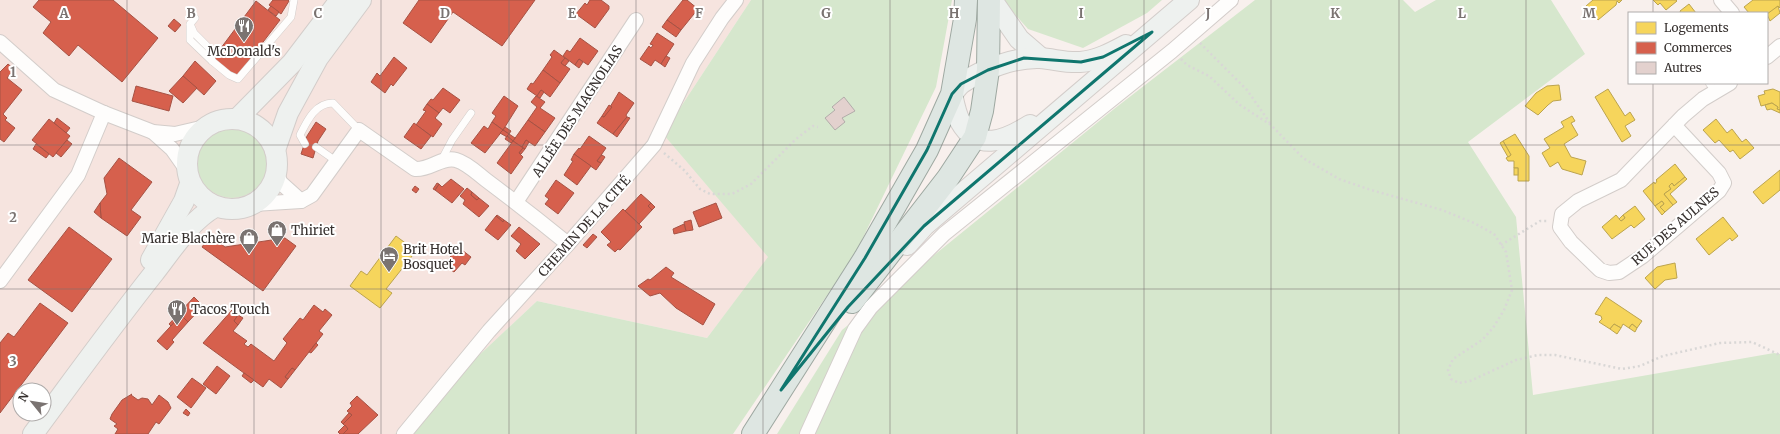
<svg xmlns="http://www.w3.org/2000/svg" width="1780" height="434" viewBox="0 0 1780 434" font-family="Merriweather,serif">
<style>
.commercial{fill:#f6e4df;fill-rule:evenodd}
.green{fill:#d6e7cd}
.homes{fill:#f6d55c;stroke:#bca44e}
.shops{fill:#d6604d;stroke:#a65244}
.building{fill:#e3d1ce;stroke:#b2acaa}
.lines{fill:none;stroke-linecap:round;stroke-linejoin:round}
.lane-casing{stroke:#d3cdca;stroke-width:8}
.street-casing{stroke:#d3cdca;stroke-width:16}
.secondary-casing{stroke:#d3cdca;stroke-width:22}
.primary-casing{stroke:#9ea8a1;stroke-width:24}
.path{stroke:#d9d7d6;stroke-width:2.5;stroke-dasharray:2 3;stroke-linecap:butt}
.lane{stroke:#fefdfc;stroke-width:7}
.street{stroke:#fefdfc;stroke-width:14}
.secondary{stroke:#eef1ef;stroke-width:20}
.primary{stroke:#dee6e2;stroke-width:22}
.marked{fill:none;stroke:#0f766e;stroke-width:3;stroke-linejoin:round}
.grid{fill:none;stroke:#7a7371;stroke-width:1;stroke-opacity:0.55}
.labels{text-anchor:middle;stroke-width:4;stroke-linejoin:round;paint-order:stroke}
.poi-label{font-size:13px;fill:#36302e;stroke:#fff;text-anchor:start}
.street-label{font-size:13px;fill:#36302e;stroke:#fff}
.grid-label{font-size:13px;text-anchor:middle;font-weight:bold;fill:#7a7371;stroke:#fff;stroke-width:4;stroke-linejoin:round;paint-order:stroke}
</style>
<rect width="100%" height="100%" fill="#f8f0ed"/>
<path class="commercial" d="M0,0H751L663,134L769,257L707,338L537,301L395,434H0ZM20,390H44V414H20Z"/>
<g class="green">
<polygon points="751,0 952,0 936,87 855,254 733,434 395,434 537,301 707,338 768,257 663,134"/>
<polygon points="1002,0 1162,0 1147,13 1083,48 1028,29"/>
<polygon points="1255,0 1403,0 1415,12 1436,0 1551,0 1585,54 1468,142 1516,217 1533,395 1774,353 1780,354 1780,434 777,434 842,330 1114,109"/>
<circle cx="232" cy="163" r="35"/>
</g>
<g class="homes">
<polygon points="1593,0 1622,0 1619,3 1617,1 1616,5 1598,20 1586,6"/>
<polygon points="1653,0 1676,0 1677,1 1666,10 1660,3 1658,5"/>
<polygon points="1753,0 1780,0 1780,8 1778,6 1769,14 1749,13 1744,7"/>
<polygon points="1689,4 1696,13 1681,13 1680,11"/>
<polygon points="1778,6 1780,13 1770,21 1767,14"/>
<polygon points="1559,85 1561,100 1553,101 1548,105 1538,115 1525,106 1536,93 1547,86"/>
<polygon points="1608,89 1625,116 1630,112 1635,120 1625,126 1631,136 1622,142 1595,97"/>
<polygon points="1773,89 1780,92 1780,110 1777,109 1778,107 1772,103 1761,106 1758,96 1765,94 1764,91"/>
<polygon points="1772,103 1778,107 1777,109 1780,110 1780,113 1771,109 1767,110 1765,105"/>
<polygon points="1572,116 1575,121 1571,123 1578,135 1564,144 1571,157 1586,161 1582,175 1562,169 1558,162 1550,167 1542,153 1550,148 1544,139 1564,127 1561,122"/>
<polygon points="1716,119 1727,133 1732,129 1742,142 1746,139 1754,148 1740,159 1733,150 1730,152 1719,140 1715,143 1703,130"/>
<polygon points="1515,134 1529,156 1529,181 1518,181 1518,168 1514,168 1514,161 1508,161 1506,158 1511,155 1503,141"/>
<polygon points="1503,141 1511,155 1508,157 1500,143"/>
<polygon points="1675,164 1685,177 1674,186 1672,183 1669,186 1671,189 1664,194 1673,205 1665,212 1660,207 1664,204 1662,201 1655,206 1643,191 1654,182 1655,184 1657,181 1656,180"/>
<rect x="1514" y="168" width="4" height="7"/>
<polygon points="1780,170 1780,190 1763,204 1753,192"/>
<polygon points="1685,177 1687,179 1670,194 1677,202 1673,205 1664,194 1671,189 1669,186 1672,183 1674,186"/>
<polygon points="1662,201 1664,204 1660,207 1665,212 1662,215 1655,206"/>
<polygon points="1635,206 1645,219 1634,228 1631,225 1612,239 1602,227 1616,215 1621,221 1625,218 1623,215"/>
<polygon points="1623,215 1625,218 1621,221 1619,219"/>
<polygon points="1723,217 1738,236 1732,241 1730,238 1709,255 1696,239"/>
<polygon points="396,236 416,251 386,289 392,293 380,308 350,286 361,271 367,275"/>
<polygon points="1675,263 1677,278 1665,280 1655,289 1645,278 1657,267"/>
<polygon points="1606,297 1642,321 1637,328 1632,324 1629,328 1623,324 1621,328 1614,324 1610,329 1599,322 1602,319 1601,316 1595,314"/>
<polygon points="1614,324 1621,328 1617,334 1610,329"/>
<polygon points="1632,324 1637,328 1635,332 1629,328"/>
</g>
<g class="shops">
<polygon points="39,0 113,0 158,38 122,82 78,45 69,56 43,33 51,22 33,7"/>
<polygon points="273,0 288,0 289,1 281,14 269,5"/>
<polygon points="419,0 535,0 502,46 453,12 431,43 403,23"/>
<polygon points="590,0 601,0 609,6 609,9 595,28 576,14 585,3 587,5"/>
<polygon points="683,0 687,0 698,9 681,30 667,20"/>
<polygon points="256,1 280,20 237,76 226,70 212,60"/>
<polygon points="271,6 279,12 276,16 268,10"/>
<polygon points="174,19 181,25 175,32 168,26"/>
<polygon points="667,20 681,30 676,37 662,27"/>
<polygon points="657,33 674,44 661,64 655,60 651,66 640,59 649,46 651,48 653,45 650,44"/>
<polygon points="580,38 598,51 588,65 579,59 575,65 563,56 567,50 570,52"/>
<polygon points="554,50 565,58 561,63 570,69 560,83 543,70 552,57 550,55"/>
<polygon points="666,56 670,58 665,67 661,64"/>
<polygon points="394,57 407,68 393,86 391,84 385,93 371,82 377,73 380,76"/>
<polygon points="565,58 569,61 565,66 561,63"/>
<polygon points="579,59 583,62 579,68 575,65"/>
<polygon points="195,61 216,81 204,95 183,76"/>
<polygon points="8,64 14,69 7,78 22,90 3,114 7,118 5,120 15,128 4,142 0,139 0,72"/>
<polygon points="543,70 560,83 550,97 541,90 537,96 527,89 531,83 533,84"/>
<polygon points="183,76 197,88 183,103 169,91"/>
<polygon points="136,86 173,96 169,111 132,101"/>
<polygon points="443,88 460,100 450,113 443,108 439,113 427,104 431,99 433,100"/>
<polygon points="541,90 544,92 540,98 537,96"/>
<polygon points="619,92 634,103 626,115 627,117 613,134 597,123 602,116 604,117"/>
<polygon points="504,96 518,106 503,130 492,122 496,116 492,113"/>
<polygon points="536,96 545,102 540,108 555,118 545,132 528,120 537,107 531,102"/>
<polygon points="427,104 439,113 435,118 442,124 433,137 416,125 426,111 423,110"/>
<polygon points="609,105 612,107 604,117 602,116"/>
<polygon points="627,117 630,118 617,137 613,134"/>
<polygon points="57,118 70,128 66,133 54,123"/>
<polygon points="49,119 70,136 53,157 32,140"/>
<polygon points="528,120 545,132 535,146 526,140 522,147 513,141"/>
<polygon points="316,122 326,129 318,141 313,158 301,154 307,136"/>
<polygon points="492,122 503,130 485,153 471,143 484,126 488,129"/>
<polygon points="414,123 431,136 421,149 404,137"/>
<polygon points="505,127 511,131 509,134 503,130"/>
<polygon points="503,130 509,134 507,137 500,133"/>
<polygon points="509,134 515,138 513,141 507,136"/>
<polygon points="507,136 513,141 511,143 505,139"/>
<polygon points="589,136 606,148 597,161 601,163 596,170 574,154 579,148 580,149"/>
<polygon points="67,140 72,144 61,157 56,153"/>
<polygon points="526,140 529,142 525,149 522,147"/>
<polygon points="513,141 523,148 519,153 523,157 511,174 497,163"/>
<polygon points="36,144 49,154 46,158 33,149"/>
<polygon points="523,148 525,149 521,154 519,153"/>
<polygon points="574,154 591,166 577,185 564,175 573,161 571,160"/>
<polygon points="602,155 605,157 601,163 597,161"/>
<polygon points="119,158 152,182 131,210 141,217 127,236 101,218 100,203 107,194 104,178"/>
<polygon points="451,179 464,189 452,203 435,190 439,184 442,187"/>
<polygon points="556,180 574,193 558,214 545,204 549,199 545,196"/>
<polygon points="437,183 439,184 435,190 433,189"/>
<polygon points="415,186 419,189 416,193 412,190"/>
<polygon points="467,188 472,192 471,195 477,200 479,198 489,206 479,217 463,204 465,200 460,196"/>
<polygon points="472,192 479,198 477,200 471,195"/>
<polygon points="641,194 651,203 648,206 652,210 639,224 625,211"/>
<polygon points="100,203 101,218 94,212"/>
<polygon points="651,203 655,207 652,210 648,206"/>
<polygon points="716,203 722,218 699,227 693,212"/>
<polygon points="623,209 642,227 620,250 618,249 615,252 607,245 611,242 601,232"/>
<polygon points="497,215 504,220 503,222 496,216"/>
<polygon points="496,216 503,222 504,220 511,225 498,240 485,230"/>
<polygon points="691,220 693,230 686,231 684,222"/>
<polygon points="684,224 686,231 674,234 673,229"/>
<polygon points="69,227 112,259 72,312 28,280"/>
<polygon points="519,227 540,244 525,259 516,251 521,244 511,236"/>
<polygon points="593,234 597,237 587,248 583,245"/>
<polygon points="210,236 225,247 285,238 296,246 263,291 202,247"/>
<polygon points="458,247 471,257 465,265 462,263 454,272 444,265"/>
<polygon points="666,267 674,273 671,277 715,304 703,325 676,308 660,293 650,296 638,286 648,279 650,280"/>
<polygon points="194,297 203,306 188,322 181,315 171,326 169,324"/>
<polygon points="40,303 68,323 0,413 0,343 8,333 14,337"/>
<polygon points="314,305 323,312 325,309 332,315 319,331 323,334 295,370 292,368 285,377 288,379 281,388 269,379 263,387 203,343 232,310 238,315 234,321 238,325 233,331 247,341 244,344 248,347 251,344 274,361 287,343 283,339 300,318 303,320"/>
<polygon points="181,315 188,322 172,340 174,342 167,350 157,341"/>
<polygon points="238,315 243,318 238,325 234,321"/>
<polygon points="316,343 318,345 311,353 309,352"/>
<polygon points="217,366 230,376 216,394 203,384"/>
<polygon points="292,368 295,370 288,379 285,377"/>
<polygon points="244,373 254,380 251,383 242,376"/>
<polygon points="192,378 206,388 191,408 177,397"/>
<polygon points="132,394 131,395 138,400 142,398 148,399 152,405 159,395 168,402 171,408 159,424 156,422 148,434 115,434 118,429 114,426 117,424 110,419 112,414 122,400"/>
<polygon points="357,396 378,415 358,434 343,434 348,429 343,424 352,415 347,411 352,406 350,403"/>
<polygon points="186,409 190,413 188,416 183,413"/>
<polygon points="349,413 352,415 343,424 341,422"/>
<polygon points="345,425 348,429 343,434 340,434 338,432"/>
</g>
<polygon class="building" points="844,97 855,111 842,118 845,122 835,130 825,118 835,110 832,107"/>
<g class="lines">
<g class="lane-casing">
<g id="lane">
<polyline points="195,18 190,24 194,33 209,48 212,61 229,75 238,79 291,17 294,0"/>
<polyline points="190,26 190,40 212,61"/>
<polyline points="1709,83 1715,91"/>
<path d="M305,144L300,135C307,121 315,103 333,103L359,130"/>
<polyline points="316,147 336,161"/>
<polyline points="441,161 452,140 471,113"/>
</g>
</g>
<g class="street-casing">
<g id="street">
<polyline points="1721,0 1732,13"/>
<polyline points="0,42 54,90 104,113 153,132 175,134 205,127"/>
<polyline points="1767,57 1780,46"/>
<polyline points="1674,125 1719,173 1724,183 1719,191 1643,256 1619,272 1609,273 1600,270 1571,242 1560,227 1562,214 1578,201 1621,180 1683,116 1703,99 1730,83"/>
<polyline points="153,132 172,149 186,169"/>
<polyline points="276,174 281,183 301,201"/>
<polyline points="516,202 636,20"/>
<path d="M254,204L301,201L312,195L359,130L415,169C431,170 442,156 456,160C467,163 477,173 486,180C514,201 541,222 568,244"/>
<polyline points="0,281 78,175 104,113"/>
<polyline points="404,434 489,331 568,244 654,145 693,63 722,18 736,0"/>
<polyline points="807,434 855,329 871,307 944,234 1172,51 1231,0"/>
</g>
</g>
<g class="secondary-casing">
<g id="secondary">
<polyline points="992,0 1019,39 1041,58"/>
<circle cx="232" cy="164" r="45"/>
<polyline points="237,119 292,63 340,0"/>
<path d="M1030,125C1006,140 978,153 960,121C956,114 954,103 952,94C955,91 958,86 962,83C983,69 1015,57 1040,58C1054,59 1066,63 1080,62C1096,61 1111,53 1126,45"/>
<polyline points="275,150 288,113 318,58 361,0"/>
<polyline points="907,245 924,226 1189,0"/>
<polyline points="151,260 184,201 190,184"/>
<path d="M33,434C73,380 112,326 154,273C172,250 190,221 215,207"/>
</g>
</g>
<g class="primary-casing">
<g id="primary">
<polyline points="852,302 948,178 975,137 982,111 988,70 989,0"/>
<polyline points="753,434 865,258 927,150 952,94 965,19 966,0"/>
</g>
</g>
<g class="path">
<polyline points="1200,43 1247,90 1270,123"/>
<polyline points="1181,59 1187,65 1209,76 1240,105 1271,125 1303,158 1339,179 1371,190 1442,210 1474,223 1494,234 1506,252 1512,290 1504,310 1493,328 1482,340 1453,359 1448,370 1451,379 1459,383 1470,381 1516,360 1538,355 1555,355 1622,369 1640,366 1663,356 1720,343 1752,342 1780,355"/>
<polyline points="664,153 685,171 700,189 710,194 732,194 751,184 796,139 813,126 818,127"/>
<polyline points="1501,245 1540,221 1548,221"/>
</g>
<use href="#lane" class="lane"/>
<use href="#street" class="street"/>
<use href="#secondary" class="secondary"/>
<use href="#primary" class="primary"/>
</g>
<path class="marked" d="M1152,32L924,226L848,307L781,390L865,258L927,150L952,94L961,84L988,70L1024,58L1081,62L1103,57Z"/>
<path class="grid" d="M127,0V434M254,0V434M381,0V434M509,0V434M636,0V434M763,0V434M890,0V434M1017,0V434M1144,0V434M1271,0V434M1399,0V434M1526,0V434M1653,0V13M1653,83V434M0,145H1780M0,289H1780"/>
<defs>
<g id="restaurant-pin" transform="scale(1)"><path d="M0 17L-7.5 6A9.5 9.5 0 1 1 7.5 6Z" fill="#7a7371" stroke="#fff"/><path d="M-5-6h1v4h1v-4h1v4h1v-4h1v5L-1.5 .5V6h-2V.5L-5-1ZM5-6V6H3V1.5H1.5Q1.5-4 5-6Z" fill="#fff"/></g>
<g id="shop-pin" transform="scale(1)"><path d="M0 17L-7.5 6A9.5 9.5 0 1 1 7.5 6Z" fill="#7a7371" stroke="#fff"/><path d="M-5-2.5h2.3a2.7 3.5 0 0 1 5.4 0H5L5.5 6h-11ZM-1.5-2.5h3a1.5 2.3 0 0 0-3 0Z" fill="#fff"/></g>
<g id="hotel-pin" transform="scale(1)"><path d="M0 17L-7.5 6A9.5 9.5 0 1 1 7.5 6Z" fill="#7a7371" stroke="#fff"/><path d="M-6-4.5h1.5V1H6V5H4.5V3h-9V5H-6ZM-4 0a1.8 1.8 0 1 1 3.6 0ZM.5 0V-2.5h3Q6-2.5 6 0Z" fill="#fff"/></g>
</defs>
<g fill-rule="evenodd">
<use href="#restaurant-pin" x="244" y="26"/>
<use href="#shop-pin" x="277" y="230"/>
<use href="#shop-pin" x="249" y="238"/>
<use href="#hotel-pin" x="389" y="256"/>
<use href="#restaurant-pin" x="177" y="309"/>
</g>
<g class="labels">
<g class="poi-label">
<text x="244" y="56" text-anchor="middle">McDonald's</text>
<text x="291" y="235">Thiriet</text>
<text x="235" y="243" text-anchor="end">Marie Blachère</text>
<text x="403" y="254">Brit Hotel<tspan x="403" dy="15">Bosquet</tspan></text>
<text x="191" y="314">Tacos Touch</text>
</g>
<g class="street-label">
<text transform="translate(577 111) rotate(-57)" y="5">ALLÉE DES MAGNOLIAS</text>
<text transform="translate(584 226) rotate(-48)" y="5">CHEMIN DE LA CITÉ</text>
<text transform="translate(1675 226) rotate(-41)" y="5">RUE DES AULNES</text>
</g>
</g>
<g class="grid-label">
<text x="64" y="18">A</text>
<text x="191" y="18">B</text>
<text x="318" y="18">C</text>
<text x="445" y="18">D</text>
<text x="572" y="18">E</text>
<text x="699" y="18">F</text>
<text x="826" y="18">G</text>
<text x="954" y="18">H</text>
<text x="1081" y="18">I</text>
<text x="1208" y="18">J</text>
<text x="1335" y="18">K</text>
<text x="1462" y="18">L</text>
<text x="1589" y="18">M</text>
<text x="13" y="77">1</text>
<text x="13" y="222">2</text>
<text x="13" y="366">3</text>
</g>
<rect x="1628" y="12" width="140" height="72" fill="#ffffff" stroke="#afacab"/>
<rect x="1636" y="22" width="20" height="12" fill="#f6d55c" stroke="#afacab"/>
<text x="1664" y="32" font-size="12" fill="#36302e">Logements</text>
<rect x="1636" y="42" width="20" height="12" fill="#d6604d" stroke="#afacab"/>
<text x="1664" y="52" font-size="12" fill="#36302e">Commerces</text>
<rect x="1636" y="62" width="20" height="12" fill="#e3d1ce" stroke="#afacab"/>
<text x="1664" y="72" font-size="12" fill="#36302e">Autres</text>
<g transform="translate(32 402) rotate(300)"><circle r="19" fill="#ffffff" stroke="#afacab"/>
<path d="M0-3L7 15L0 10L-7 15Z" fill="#7a7371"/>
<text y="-6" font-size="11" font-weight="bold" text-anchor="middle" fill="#36302e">N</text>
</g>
</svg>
